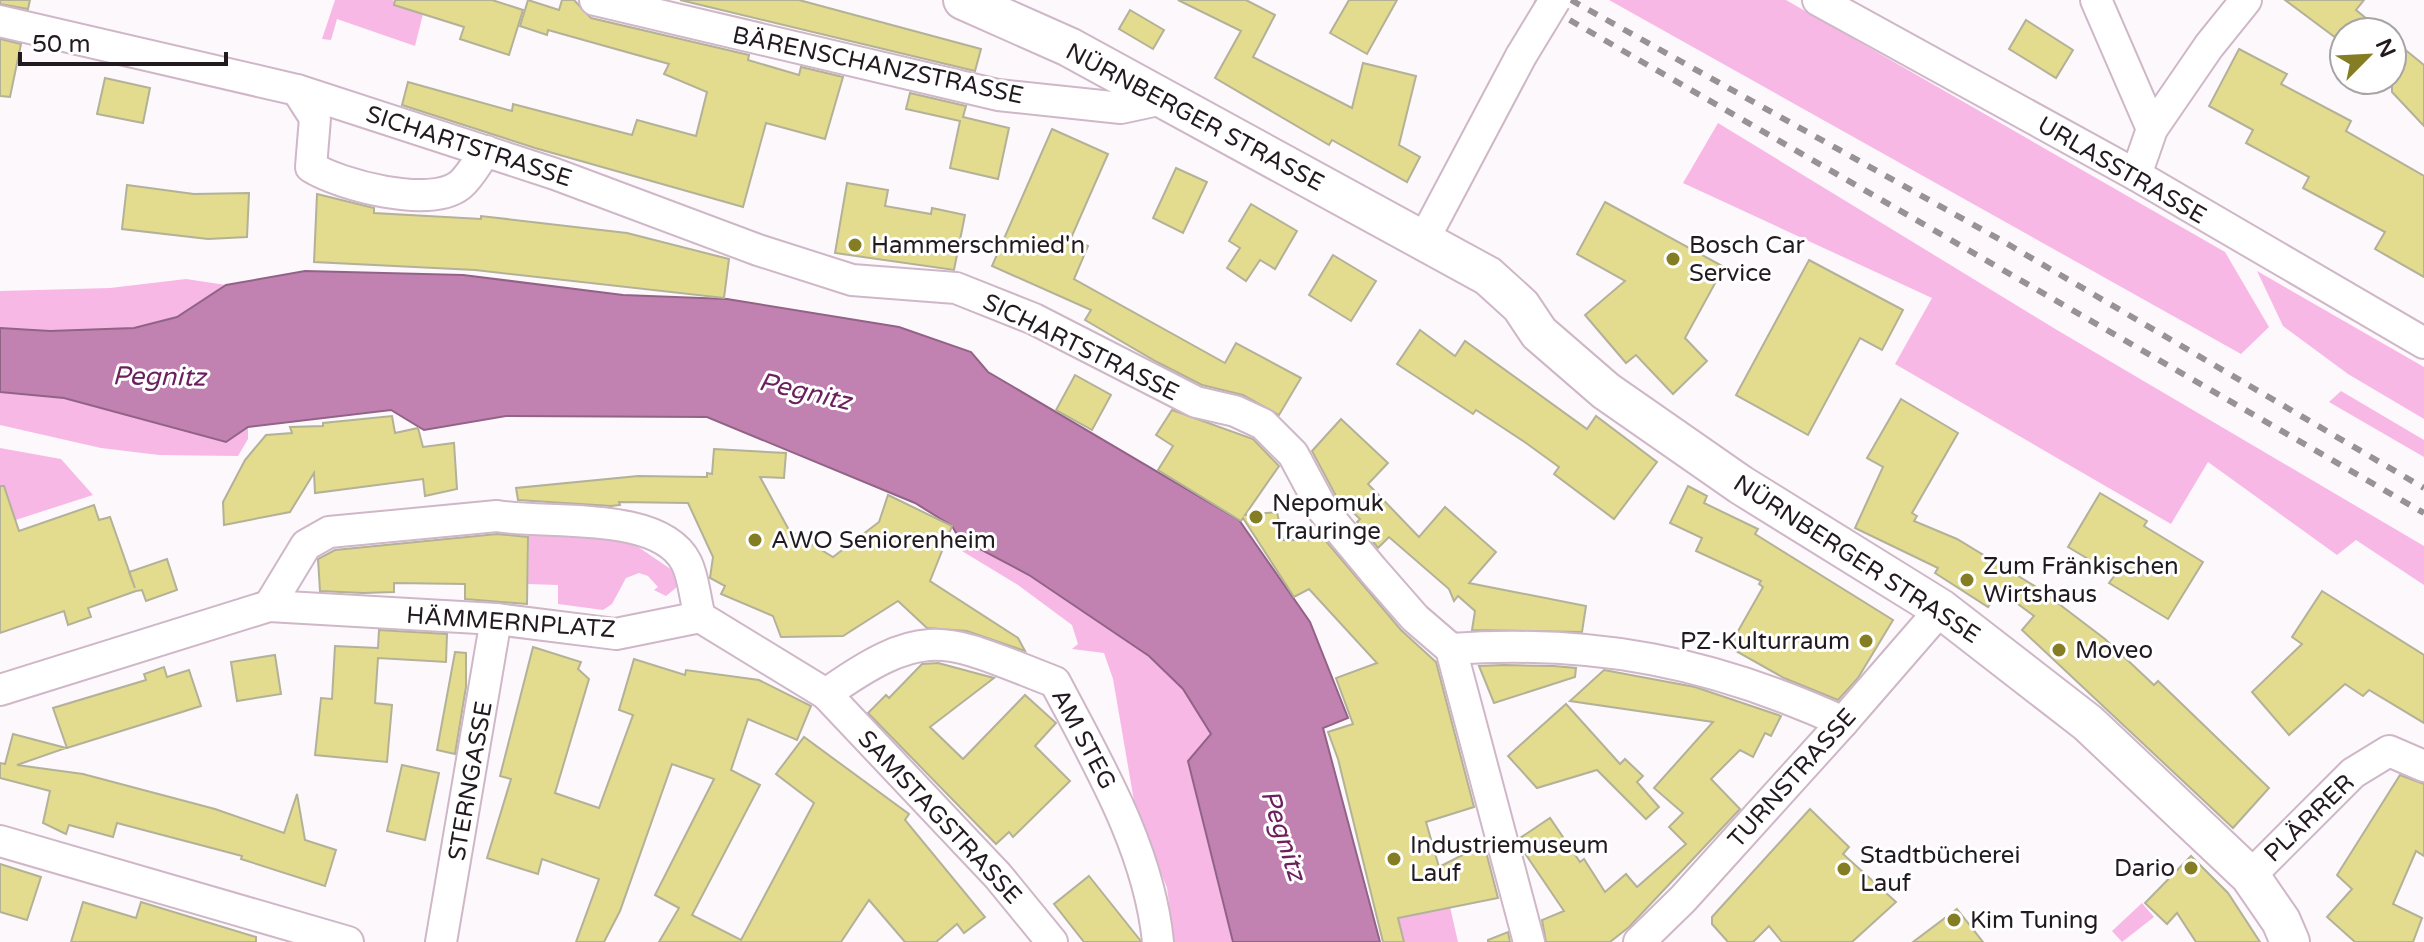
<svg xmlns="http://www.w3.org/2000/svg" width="2424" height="942" viewBox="0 0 2424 942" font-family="'Varela Round',sans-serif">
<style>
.green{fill:#f8b8e6}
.water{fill:#c282b1;stroke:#926386;stroke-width:2}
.building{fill:#e3db8d;stroke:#b3b198;stroke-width:2}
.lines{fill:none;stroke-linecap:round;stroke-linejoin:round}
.minor-casing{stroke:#cfb7c8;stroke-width:34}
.tertiary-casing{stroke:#cfb7c8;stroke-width:42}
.minor{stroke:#fff;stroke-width:30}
.tertiary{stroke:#fff;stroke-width:38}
.rail{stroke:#989297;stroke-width:6;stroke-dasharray:10 10;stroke-linecap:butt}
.minor-bridge-casing{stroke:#cfb7c8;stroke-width:34;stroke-linecap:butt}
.minor-bridge{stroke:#fff;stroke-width:30}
.poi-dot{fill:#857d23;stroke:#fff;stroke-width:3}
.labels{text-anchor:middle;stroke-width:6;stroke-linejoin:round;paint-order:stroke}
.street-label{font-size:24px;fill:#231a20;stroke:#fff}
.poi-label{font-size:24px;fill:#231a20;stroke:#fff;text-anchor:start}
.water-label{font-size:26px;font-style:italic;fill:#6b1f5c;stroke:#fff}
</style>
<rect width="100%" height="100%" fill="#fdf8fc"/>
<g class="green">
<polygon points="335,0 392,0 423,14 415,46 337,19 331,40 322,39"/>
<polygon points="1609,0 1786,0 2225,252 2269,327 2241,354"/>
<polygon points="1718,123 2057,330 2424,546 2424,585 2356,540 2337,555 2208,462 2171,524 1895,364 1932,298 1683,183"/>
<polygon points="2257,271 2424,367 2424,419 2348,374 2283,326"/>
<path d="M186,279L226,285C211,295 195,308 179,316C134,339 50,331 0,328V291L110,288Z"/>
<polygon points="2341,391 2424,440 2424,457 2329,402"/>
<polygon points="0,392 64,398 225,442 248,427 248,439 238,456 159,455 101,448 0,425"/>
<polygon points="0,448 61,459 93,495 0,525"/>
<polygon points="529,527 628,540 672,570 677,587 666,596 654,590 658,587 648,576 639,573 626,578 612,604 603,610 558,604 558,585 528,584"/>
<polygon points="959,538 1029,575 1149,656 1183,689 1211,734 1217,880 1233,942 1174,942 1167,888 1134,801 1113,679 1104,653 1072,649 1078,644 1072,625 1018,585 957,548"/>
<polygon points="2142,903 2154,917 2122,942 2112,931"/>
<polygon points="1450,907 1458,942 1404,942 1398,918"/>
</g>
<polygon class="water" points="305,271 463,275 623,295 727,299 899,327 971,352 988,372 1239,520 1310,622 1348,718 1323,728 1380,942 1233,942 1188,761 1211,734 1183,689 1149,656 1029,575 959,538 952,526 915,503 707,417 506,416 424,430 391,410 248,427 226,442 64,398 0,392 0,328 50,331 134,328 177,317 226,285"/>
<g class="building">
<polygon points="0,0 30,0 28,9 0,4"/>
<polygon points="395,0 492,0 523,10 509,55 460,39 464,27 394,5"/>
<polygon points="528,0 559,10 562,0 574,0 591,18 749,55 748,60 799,75 801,67 843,77 825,139 766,123 743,207 535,148 402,105 408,82 512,111 513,104 632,135 637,120 696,136 707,92 664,74 669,64 548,30 547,35 520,26"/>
<polygon points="680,0 799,0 981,49 975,71"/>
<polygon points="1178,0 1246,0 1275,15 1253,57 1352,108 1363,63 1416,76 1399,145 1420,157 1407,182 1332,140 1329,145 1215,78 1241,31"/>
<polygon points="1349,0 1397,0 1367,54 1330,33"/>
<polygon points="2285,0 2364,0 2356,10 2383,32 2344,32 2344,44"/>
<polygon points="1130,10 1164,30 1153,49 1119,29"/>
<polygon points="2026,20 2073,50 2056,78 2009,49"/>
<polygon points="0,39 21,44 10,97 0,96"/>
<polygon points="2392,39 2424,65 2424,126 2392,92"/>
<polygon points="2239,49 2287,74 2281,84 2351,121 2346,131 2424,176 2424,277 2375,249 2385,232 2303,188 2309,177 2246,143 2253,130 2209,106"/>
<polygon points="105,78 150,88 143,123 97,114"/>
<polygon points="910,93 966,106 963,117 1009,128 998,179 950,168 960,121 906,109"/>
<polygon points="1052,129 1108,154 1071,238 1088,246 1074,279 1225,363 1236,343 1301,378 1279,415 1243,395 1202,385 1157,362 1085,320 1091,310 992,266"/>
<polygon points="1176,168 1207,182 1183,233 1153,218"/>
<polygon points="847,183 888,190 885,206 931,214 932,208 965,215 954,270 835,253"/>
<polygon points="127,185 194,194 249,193 247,237 208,239 122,229"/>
<polygon points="317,194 374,208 374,213 481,219 481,216 627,233 729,259 724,298 475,270 314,262"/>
<polygon points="1605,202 1724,267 1685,338 1707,361 1673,394 1636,355 1626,363 1585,315 1625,281 1577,254"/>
<polygon points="1251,204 1297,231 1275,269 1260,260 1246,281 1227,268 1240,248 1229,241"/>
<polygon points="1333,255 1376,281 1351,321 1309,295"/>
<polygon points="1809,260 1903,310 1882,350 1860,338 1808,435 1736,395"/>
<polygon points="1420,330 1455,356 1465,341 1587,429 1596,416 1657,462 1614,519 1554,474 1559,467 1526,443 1476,410 1473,414 1397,364"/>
<polygon points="1075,375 1111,395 1092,430 1056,410"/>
<polygon points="1901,399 1958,433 1912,513 1917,516 1914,521 1957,539 2038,588 2105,639 2154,685 2158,681 2269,788 2233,828 2022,630 2034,616 1999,590 1988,607 1935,573 1938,568 1855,528 1883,467 1867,458"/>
<polygon points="1172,410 1253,439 1279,466 1245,515 1277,512 1283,540 1325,540 1401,630 1436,662 1474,807 1426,822 1439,867 1484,844 1498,898 1398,918 1404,942 1383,942 1338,759 1328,732 1353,724 1336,678 1377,663 1309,589 1294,597 1243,518 1241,521 1158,470 1173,446 1156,435"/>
<polygon points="392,416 395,433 418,428 423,447 454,443 457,489 425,496 423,479 315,493 314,473 290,512 224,525 223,502 245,460 266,435 292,433 290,427 323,426 323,423"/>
<polygon points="1341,419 1388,463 1368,484 1419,537 1445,507 1496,552 1469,583 1586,606 1582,632 1472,630 1475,611 1458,596 1454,601 1449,589 1389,537 1378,548 1357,522 1360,519 1336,496 1312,451"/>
<polygon points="714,449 786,453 784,478 760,477 789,530 833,557 879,522 888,495 952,526 930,581 1018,638 1025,651 967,631 927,628 898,601 843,636 781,637 773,616 721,594 725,586 710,578 713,557 688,503 619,502 620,505 611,506 518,500 516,488 638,476 707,477 707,473 712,474"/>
<polygon points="0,486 4,486 19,531 94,505 99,520 110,517 135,588 129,572 167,559 177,590 146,601 142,590 136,591 88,608 91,617 68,625 64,611 0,633"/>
<polygon points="1688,486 1707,496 1704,503 1758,529 1755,534 1893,620 1858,678 1838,700 1784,678 1729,647 1763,587 1759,584 1761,581 1696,551 1702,538 1670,523"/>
<polygon points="2100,493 2147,521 2144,526 2203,562 2168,619 2109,583 2115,575 2068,547"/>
<polygon points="497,534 528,537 527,604 465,599 465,584 394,583 394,592 363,593 320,591 318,559 335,550"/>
<polygon points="2322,591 2424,655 2424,723 2369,690 2363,696 2345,684 2289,735 2252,692 2302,644 2292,637"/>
<polygon points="379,630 447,634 446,662 378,658 375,703 392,705 387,762 315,755 321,698 332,699 335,646 378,648"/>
<polygon points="533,647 581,662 578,669 589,679 555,793 599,808 633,715 619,710 634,659 685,675 686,670 759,680 811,706 797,740 748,719 731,770 760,785 692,915 741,940 814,803 776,774 804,737 909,814 905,820 985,917 964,933 957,924 936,942 905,942 869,900 841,942 659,942 679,908 655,895 714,779 672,764 620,911 604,942 576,942 599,879 542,859 538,874 487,858 511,779 500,776"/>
<polygon points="455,652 466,653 466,687 455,754 437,750"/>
<polygon points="275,655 281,694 237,701 231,662"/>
<polygon points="938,663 994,678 930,727 963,759 1025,695 1056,723 1035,746 1070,781 1013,837 1009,832 996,844 868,713 886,695 889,698 922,664"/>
<polygon points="1504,665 1554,666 1576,668 1575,677 1494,703 1479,666"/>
<polygon points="164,667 167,677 189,670 201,706 67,748 53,708 146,680 144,674"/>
<polygon points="1604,670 1695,687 1781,716 1771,736 1765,733 1753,757 1740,750 1711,779 1740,809 1629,927 1610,942 1546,942 1542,920 1564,911 1524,852 1520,838 1550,818 1580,862 1584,859 1605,892 1626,874 1637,887 1686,844 1669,827 1683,813 1654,788 1713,722 1570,701"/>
<polygon points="1566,704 1620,764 1625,759 1643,776 1637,782 1659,807 1646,819 1597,770 1537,788 1508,756"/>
<polygon points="13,734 66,748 17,765 83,774 215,809 284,833 297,794 305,840 336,850 325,886 241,859 242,856 117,823 113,837 69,825 66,834 43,823 50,791 0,778 0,763 5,764"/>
<polygon points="402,765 439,773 425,840 387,831"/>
<polygon points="2400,775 2424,784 2424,856 2416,851 2393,904 2422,918 2413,942 2355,942 2327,917 2352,889 2337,875"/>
<polygon points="1810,809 1849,847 1843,854 1896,902 1852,942 1782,942 1769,926 1753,942 1728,942 1712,924 1712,917"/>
<polygon points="2191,856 2228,893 2260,942 2196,942 2177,913 2167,924 2145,903"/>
<polygon points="0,864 41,877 27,920 0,912"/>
<polygon points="1089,876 1140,940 1140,942 1084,942 1054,904"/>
<polygon points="83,902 136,918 141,902 256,937 256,942 71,942"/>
<polygon points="1957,909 1983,942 1913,942"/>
<polygon points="1508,932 1510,942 1488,942 1488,940"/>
</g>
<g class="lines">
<g class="minor-casing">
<g id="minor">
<polyline points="595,0 998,95 1121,108 1163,99"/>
<polyline points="1818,0 2136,175 2424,343"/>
<polyline points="2096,0 2152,129"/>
<polyline points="0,21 297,90 555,174 758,250 852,280 956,288 1034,319 1196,402 1235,411 1263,424 1293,454 1323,510 1373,570 1415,618 1451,649 1529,942"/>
<path d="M297,90L315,118L311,167C340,185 430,209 460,185C470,177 478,161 486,151"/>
<polyline points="2136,175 2152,129 2209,46 2246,0"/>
<polyline points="1423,241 1521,56"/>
<path d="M269,606L306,545L329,532L497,516C547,525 659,510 686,562C694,577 695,600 700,617"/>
<path d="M1451,649C1595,639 1712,662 1843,722"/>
<polyline points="0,690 269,606 496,619 616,634 700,617 826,694 998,876 1052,942"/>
<path d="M826,694C929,621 946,640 1055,682C1098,764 1149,849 1158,942"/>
<polyline points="0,841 348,942"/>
<polyline points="2250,876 2353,773 2389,751 2424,766"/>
<polyline points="441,942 496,619"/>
<polyline points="1639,942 1683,899 1843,722 1941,609"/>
</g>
</g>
<g class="tertiary-casing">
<polyline id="tertiary" points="963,0 1069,47 1488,276 1521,306 1539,333 1606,391 1741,485 1941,609 2088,723 2250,876 2281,921 2290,942"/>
</g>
<use href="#minor" class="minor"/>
<use href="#tertiary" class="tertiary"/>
<g class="rail">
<polyline points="1535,0 2424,513"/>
<polyline points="1571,0 1999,239 2424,488"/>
</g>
<g class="minor-bridge-casing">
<polyline id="minor-bridge" points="1521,56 1555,0"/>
</g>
<use href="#minor-bridge" class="minor-bridge"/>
</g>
<g class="poi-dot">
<circle cx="855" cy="245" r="8"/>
<circle cx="1673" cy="259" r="8"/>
<circle cx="1256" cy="517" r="8"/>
<circle cx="755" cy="540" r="8"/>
<circle cx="1967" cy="580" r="8"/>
<circle cx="1866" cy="641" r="8"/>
<circle cx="2059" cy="650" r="8"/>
<circle cx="1394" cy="859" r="8"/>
<circle cx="2191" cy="868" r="8"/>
<circle cx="1844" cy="869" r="8"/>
<circle cx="1954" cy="920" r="8"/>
</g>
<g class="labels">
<g class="street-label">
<text transform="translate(878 65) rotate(12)" y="8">BÄRENSCHANZSTRASSE</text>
<text transform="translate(1195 117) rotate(28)" y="8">NÜRNBERGER STRASSE</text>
<text transform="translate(469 146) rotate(18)" y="8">SICHARTSTRASSE</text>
<text transform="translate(2122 170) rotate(30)" y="8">URLASSTRASSE</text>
<text transform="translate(1081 347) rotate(26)" y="8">SICHARTSTRASSE</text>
<text transform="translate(1857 559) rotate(33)" y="8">NÜRNBERGER STRASSE</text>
<text transform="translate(511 622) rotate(4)" y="8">HÄMMERNPLATZ</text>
<text transform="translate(1084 739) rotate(62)" y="8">AM STEG</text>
<text transform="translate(1792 778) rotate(-48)" y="8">TURNSTRASSE</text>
<text transform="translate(470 781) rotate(-80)" y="8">STERNGASSE</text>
<text transform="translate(940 817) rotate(47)" y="8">SAMSTAGSTRASSE</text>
<text transform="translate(2309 818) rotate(-44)" y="8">PLÄRRER</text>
</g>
<g class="poi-label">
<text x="871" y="253">Hammerschmied'n</text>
<text x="1689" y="253">Bosch Car<tspan x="1689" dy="28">Service</tspan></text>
<text x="1272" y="511">Nepomuk<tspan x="1272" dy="28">Trauringe</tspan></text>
<text x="771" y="548">AWO Seniorenheim</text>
<text x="1983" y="574">Zum Fränkischen<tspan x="1983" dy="28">Wirtshaus</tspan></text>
<text x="1850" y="649" text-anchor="end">PZ-Kulturraum</text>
<text x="2075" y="658">Moveo</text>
<text x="1410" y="853">Industriemuseum<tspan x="1410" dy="28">Lauf</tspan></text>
<text x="1860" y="863">Stadtbücherei<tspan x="1860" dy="28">Lauf</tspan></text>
<text x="2175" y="876" text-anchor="end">Dario</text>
<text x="1970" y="928">Kim Tuning</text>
</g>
<g class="water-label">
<text transform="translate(159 376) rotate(1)" y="9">Pegnitz</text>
<text transform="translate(805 391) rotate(13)" y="9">Pegnitz</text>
<text transform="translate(1284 835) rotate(72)" y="9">Pegnitz</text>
</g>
</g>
<g transform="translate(2368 56) rotate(66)"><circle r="38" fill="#ffffff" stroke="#a7a3a6" stroke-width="2"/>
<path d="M0-6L14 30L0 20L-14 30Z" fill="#857d23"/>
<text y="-12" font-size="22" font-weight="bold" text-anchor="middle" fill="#231a20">N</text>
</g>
<path d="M20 52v12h206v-12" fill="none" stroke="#231a20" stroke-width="4"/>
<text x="32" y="52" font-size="24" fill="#231a20" stroke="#ffffff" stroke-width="6" paint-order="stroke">50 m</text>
</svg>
